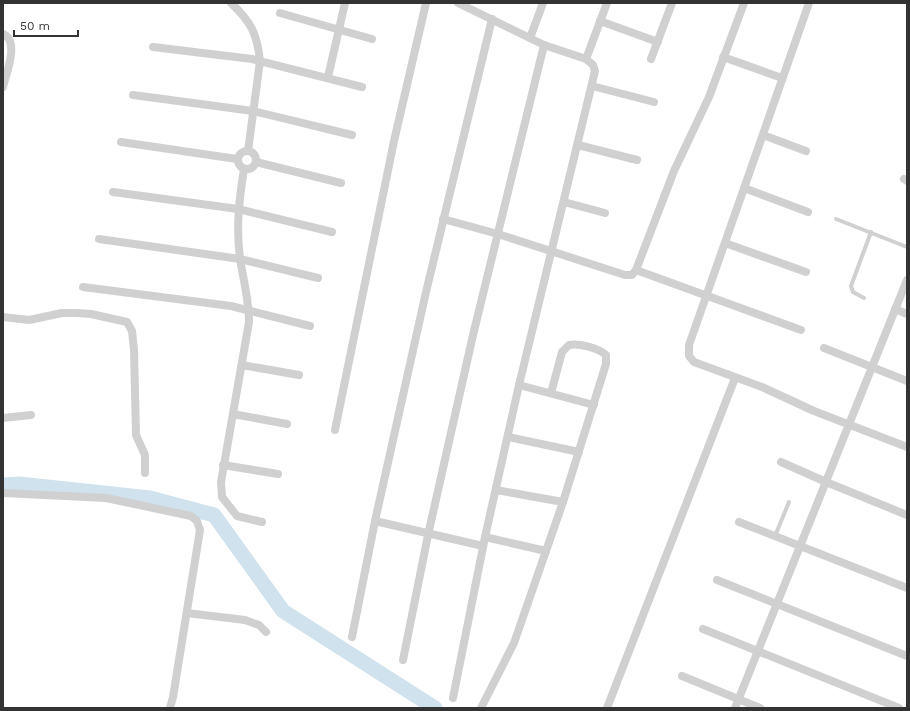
<svg xmlns="http://www.w3.org/2000/svg" width="910" height="711" viewBox="0 0 910 711" font-family="'Work Sans',sans-serif">
<style>
.lines{fill:none;stroke-linecap:round;stroke-linejoin:round}
.river{stroke:#cfe2ee;stroke-width:15}
.service{stroke:#d0d0d0;stroke-width:4}
.minor{stroke:#d0d0d0;stroke-width:8}
</style>
<rect width="100%" height="100%" fill="#fff"/>
<g class="lines">
<polyline class="river" points="3,485 19,484 150,498 214,515 283,611 435,708"/>
<g class="service">
<polyline points="836,219 907,247"/>
<polyline points="864,298 853,292 851,286 871,232"/>
<polyline points="775,536 789,502"/>
</g>
<g class="minor">
<path d="M231,3C251,22 257,33 260,61L248,151"/>
<polyline points="809,3 689,345 689,356 694,362 762,387 814,411 907,447"/>
<polyline points="280,13 372,39"/>
<polyline points="600,21 658,42"/>
<path d="M3,34C20,41 6,74 3,87"/>
<polyline points="530,38 543,3"/>
<polyline points="153,47 252,59 362,87"/>
<polyline points="723,57 782,78"/>
<polyline points="586,59 607,3"/>
<polyline points="651,59 672,3"/>
<polyline points="328,77 345,3"/>
<polyline points="592,86 654,102"/>
<polyline points="133,95 253,111 352,135"/>
<polyline points="763,135 806,151"/>
<polyline points="121,142 237,159"/>
<polyline points="578,145 637,160"/>
<circle cx="247" cy="160" r="9"/>
<polyline points="256,162 341,183"/>
<path d="M244,169C239,200 236,227 240,258C243,279 249,300 249,322L221,482L222,497L237,516L262,522"/>
<polyline points="904,179 907,181"/>
<polyline points="744,188 808,212"/>
<polyline points="113,192 238,209 332,232"/>
<polyline points="564,202 605,213"/>
<polyline points="443,219 498,234 625,275 632,275 636,270 674,171 709,97 744,3"/>
<polyline points="99,239 240,259 318,278"/>
<polyline points="725,243 806,272"/>
<polyline points="636,270 801,330"/>
<polyline points="83,287 231,306 310,326"/>
<polyline points="895,309 907,314"/>
<polyline points="3,317 29,320 62,313 77,313 91,314 127,322 132,331 134,350 136,435 145,455 145,473"/>
<polyline points="824,348 907,381"/>
<polyline points="242,365 299,375"/>
<polyline points="519,385 594,405"/>
<polyline points="233,414 287,424"/>
<polyline points="3,418 31,415"/>
<polyline points="335,430 394,141 426,3"/>
<polyline points="508,437 579,452"/>
<polyline points="781,462 826,482 907,515"/>
<polyline points="223,465 278,474"/>
<polyline points="496,490 563,502"/>
<polyline points="3,493 106,498 191,516 197,521 200,530 173,697 170,708"/>
<polyline points="375,521 483,546"/>
<polyline points="739,522 907,588"/>
<polyline points="485,537 546,551"/>
<polyline points="717,580 907,656"/>
<polyline points="187,613 245,620 259,625 266,632"/>
<polyline points="703,629 899,708"/>
<polyline points="352,637 375,521 426,292 492,19"/>
<polyline points="403,660 428,535 473,335 544,45"/>
<polyline points="682,676 760,708"/>
<polyline points="453,698 485,537 519,385 595,71 593,65 586,59 544,45 458,3"/>
<path d="M481,708L514,643L563,502L606,364V355C598,348 579,343 569,345L562,352L551,393"/>
<polyline points="607,708 735,378"/>
<polyline points="735,708 907,280"/>
</g>
</g>
<rect width="910" height="711" fill="none" stroke="#333333" stroke-width="8"/>
<path d="M14 30v6h64v-6" fill="none" stroke="#333333" stroke-width="2"/>
<text x="20" y="30" font-size="12" fill="#333333" stroke="#ffffff" stroke-width="3" paint-order="stroke">50 m</text>
</svg>
